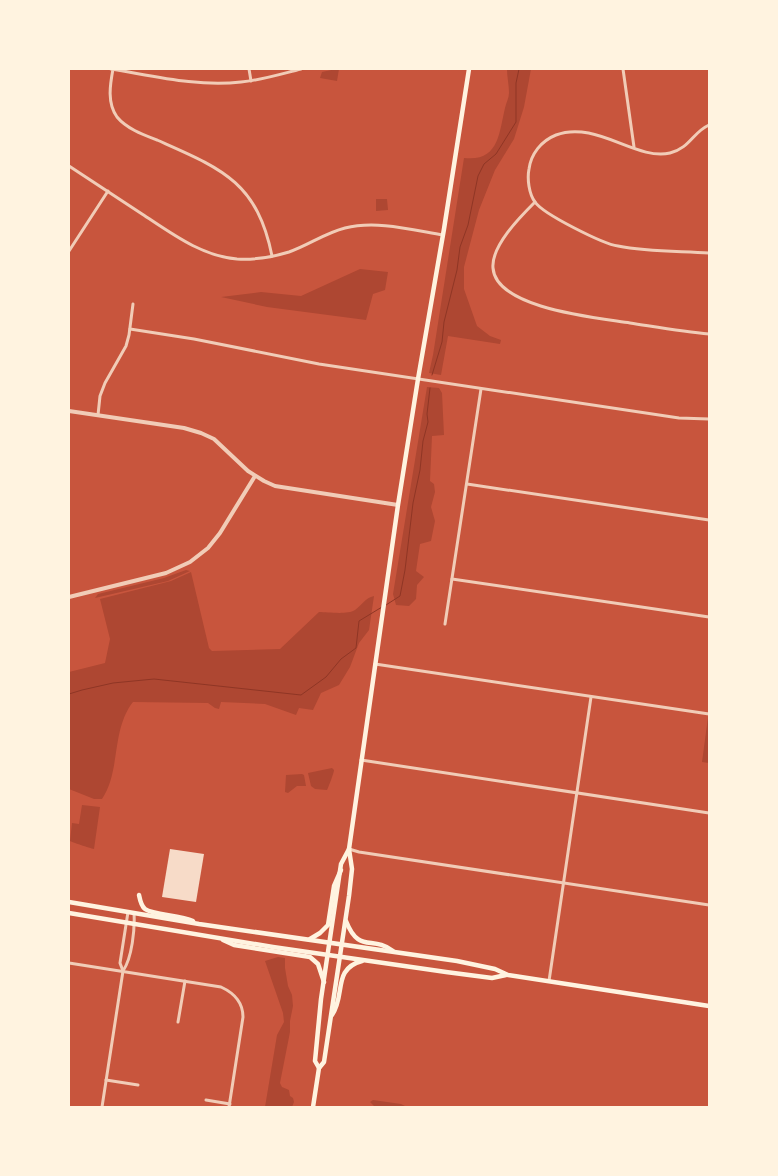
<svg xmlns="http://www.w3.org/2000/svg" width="778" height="1176" viewBox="0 0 778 1176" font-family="Ubuntu,sans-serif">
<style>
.green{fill:#ae4732}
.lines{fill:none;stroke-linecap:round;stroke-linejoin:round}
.stream{stroke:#8f3625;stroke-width:1}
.building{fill:#f7dbc8}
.minor{stroke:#f1ccb7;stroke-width:3}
.tertiary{stroke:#f1ccb7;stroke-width:4}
.secondary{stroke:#fff3e0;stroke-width:4.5}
.primary{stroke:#fff3e0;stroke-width:4.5}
</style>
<rect width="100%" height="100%" fill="#c8553d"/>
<g class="green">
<polygon points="336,69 339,69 337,81 320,78 322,72"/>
<path d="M507,69H531L524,107L514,139L495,170L479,210L464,267V289L477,326L490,336L501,340L500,344L448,336L441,375L429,373L433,355L464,158C499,162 499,133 505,108C506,103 509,98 509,93C509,85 507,77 507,69Z"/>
<polygon points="376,199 387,199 388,210 376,211"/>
<polygon points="360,269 388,272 385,290 373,294 366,320 267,307 221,297 261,292 301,296"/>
<polygon points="427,387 439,388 442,393 444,435 432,436 430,481 434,484 435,492 431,507 435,521 431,541 420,544 416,571 424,577 417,585 416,599 409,606 396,605 393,594"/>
<polygon points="186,570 190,571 168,581 95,598 98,594 164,578"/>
<path d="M191,572L209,648L212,651L280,649L319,612C328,612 347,615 355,610C362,605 365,598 374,596L369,630L359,643L350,667L339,685L321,693L313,710L299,708L296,715L265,704L221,702L219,709L215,708L208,703L133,702C111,730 121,771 102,799H94L69,789V672L105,663L110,639L100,599L171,581Z"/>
<polygon points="708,717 709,717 709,763 702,762"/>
<path d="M332,768L334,770C334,773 328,788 327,790L315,789L311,786L308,773Z"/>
<polygon points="302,774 304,775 306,786 297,786 288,793 285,792 286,775"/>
<path d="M82,805L100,807L94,849C90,848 71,842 70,841L72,823L79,824Z"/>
<polygon points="278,957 285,958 285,968 288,986 292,995 293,1006 290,1021 290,1032 280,1083 282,1087 289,1090 290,1096 293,1098 294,1102 292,1107 265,1107 277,1035 284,1022 283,1013 265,961"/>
<polygon points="373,1100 401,1104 407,1107 375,1107 370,1102"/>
</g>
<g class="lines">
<g class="stream">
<polyline points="432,375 442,342 444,322 457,270 460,247 468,225 478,176 484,164 496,154 516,122 516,83 519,69"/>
<polyline points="386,605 400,596 405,570 413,503 420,470 423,441 428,422 427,414 430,388"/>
<polyline points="69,694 82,690 113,683 154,679 301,695 326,677 341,659 356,648 359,621 382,607"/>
</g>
</g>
<polygon class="building" points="170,849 204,854 196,902 162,897"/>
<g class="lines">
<g class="minor">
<path d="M111,69C154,76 197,87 241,82C262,80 281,74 301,69"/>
<path d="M113,69C110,85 107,103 117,117C127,129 144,135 157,140C220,168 257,181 272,256"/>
<polyline points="249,69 251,81"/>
<polyline points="623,69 634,147"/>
<path d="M709,125C693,132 690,148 670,153C636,161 596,120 556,135C541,141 531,154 529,169C527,179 529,194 535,202C543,214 603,244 618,246C648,252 679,251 709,253"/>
<path d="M69,166C93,182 118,198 142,214C171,233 201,256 237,259C254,260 273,257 289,252C309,245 325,233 345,228C376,220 413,230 443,235"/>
<path d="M535,202C520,217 491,246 493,268C496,309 599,318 630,323C656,327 683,332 709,334"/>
<polyline points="69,251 108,191"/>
<polyline points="130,329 194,339 319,364 679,418 709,419"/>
<polyline points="98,415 100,396 105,383 126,346 129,335 133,304"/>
<polyline points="467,484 709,520"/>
<polyline points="452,579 709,617"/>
<polyline points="445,624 481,389"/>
<polyline points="375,664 709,714"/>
<polyline points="361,760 709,813"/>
<polyline points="349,849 359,852 709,905"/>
<path d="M69,963L221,987C234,993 243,1002 243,1017L229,1107"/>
<polyline points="123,971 120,963 128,912"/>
<polyline points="549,981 591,697"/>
<polyline points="178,1022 185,981"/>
<polyline points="106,1080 138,1085"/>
<polyline points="206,1100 230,1104"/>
<path d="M102,1107L123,971C132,958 135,929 134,913"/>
</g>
<g class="tertiary">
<polyline points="69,411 184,428 201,433 214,439 248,471 264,481 275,486 398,505"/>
<polyline points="69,597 166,573 190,562 208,548 220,533 255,476"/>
</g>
<g class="secondary">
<polyline points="319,1068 315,1061 321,999 341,864 349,849"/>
<polyline points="313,1107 319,1068 324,1062 349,896 352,869 349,849 398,505 418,379 444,229 469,69"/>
</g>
<g class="primary">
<path d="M139,895C140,900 141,906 145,909C153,915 180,915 193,921"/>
<polyline points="69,902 199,924 457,961 495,969 508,975 709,1006"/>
<polyline points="69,913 273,947 446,972 492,978 506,975"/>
<path d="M346,921C359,954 372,935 393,951"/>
<polyline points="310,939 320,933 328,925 334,886 341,870"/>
<polyline points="223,940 234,945 310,957 318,964 324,982"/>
<path d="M332,1015C346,995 332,969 362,961"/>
</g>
</g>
<rect width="778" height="1176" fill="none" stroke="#fff3e0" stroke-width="140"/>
</svg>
